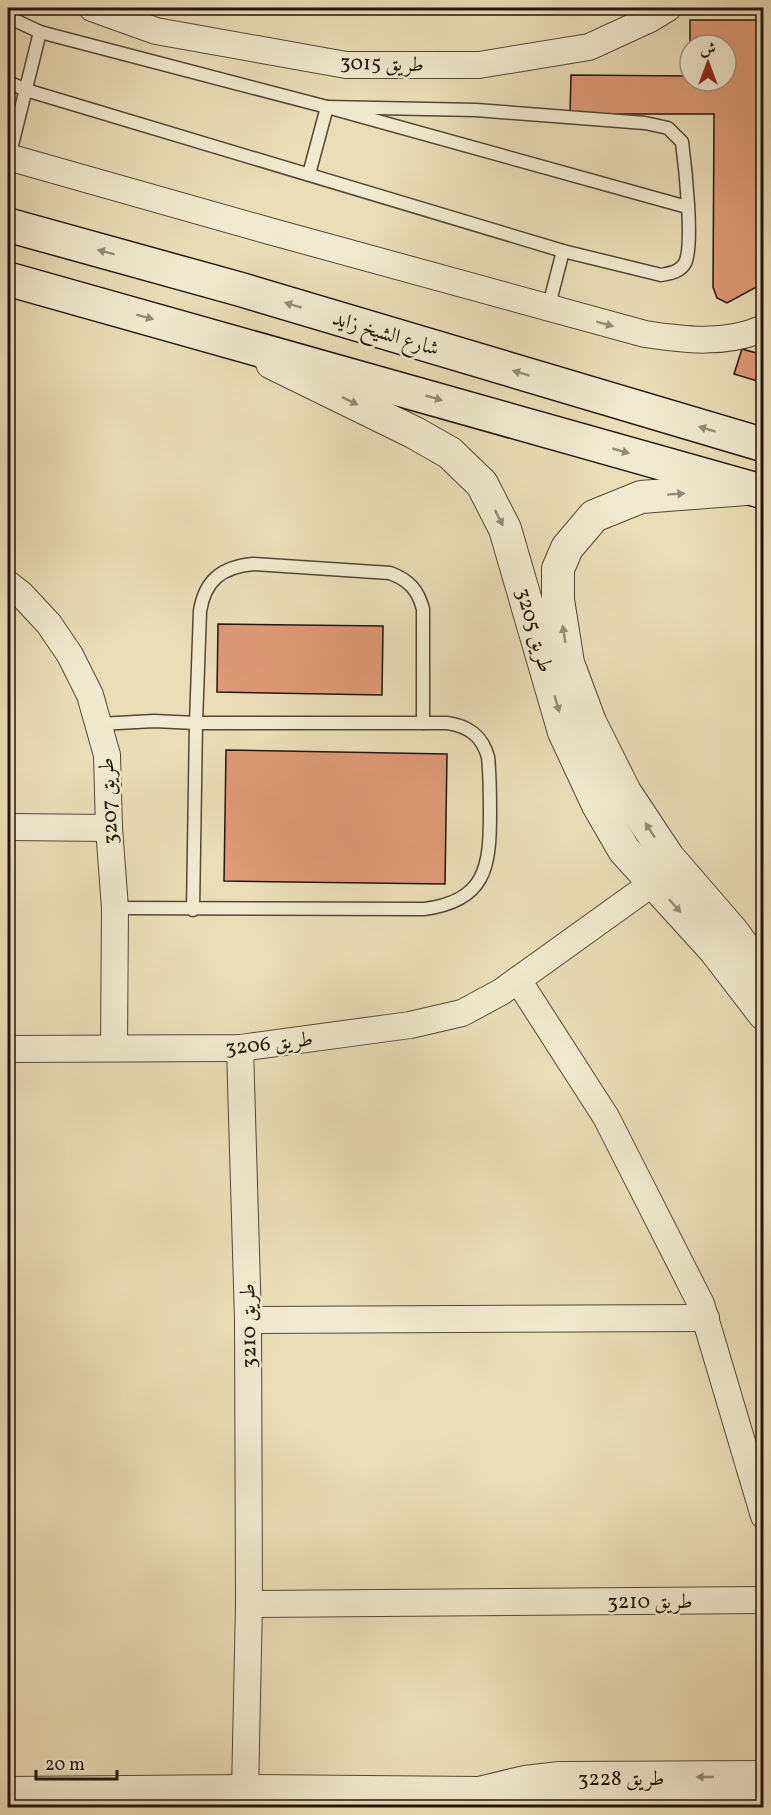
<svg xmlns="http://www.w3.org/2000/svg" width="771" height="1815" viewBox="0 0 771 1815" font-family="Vollkorn,Amiri,serif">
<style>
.building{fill:#df9a78;stroke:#23140e;stroke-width:1.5}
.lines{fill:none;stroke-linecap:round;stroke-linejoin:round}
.service-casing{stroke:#554638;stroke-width:15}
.minor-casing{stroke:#554638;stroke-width:28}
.tertiary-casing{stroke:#554638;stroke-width:34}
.secondary-casing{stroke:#23140e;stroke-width:36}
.service{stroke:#f2ead0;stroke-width:12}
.minor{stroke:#f2ead0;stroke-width:26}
.tertiary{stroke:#f2ead0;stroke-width:32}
.secondary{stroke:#f2ead0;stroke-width:33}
.oneway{fill:#958a79}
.labels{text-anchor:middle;stroke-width:5;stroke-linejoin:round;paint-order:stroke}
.street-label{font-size:21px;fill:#23140e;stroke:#f2ead0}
</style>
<rect width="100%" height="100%" fill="#ebdeb7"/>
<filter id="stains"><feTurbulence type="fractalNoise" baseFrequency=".00333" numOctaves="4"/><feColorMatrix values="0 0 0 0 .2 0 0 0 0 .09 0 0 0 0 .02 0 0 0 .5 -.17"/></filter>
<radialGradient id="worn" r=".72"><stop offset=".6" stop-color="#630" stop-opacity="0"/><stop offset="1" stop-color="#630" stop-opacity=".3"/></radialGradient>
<g class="building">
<polygon points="690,20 764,20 764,283 727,303 717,298 713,287 714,114 570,114 571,75 690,76 690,81 726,81 726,45 690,45"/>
<polygon points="742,349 764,355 764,383 734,374"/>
<polygon points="218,624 383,626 382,695 217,692"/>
<polygon points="226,750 447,754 445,884 224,881"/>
</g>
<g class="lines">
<g class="service-casing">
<g id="service">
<polyline points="8,17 40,32 327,107 687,207"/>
<path d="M8,82L26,90L563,251L661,275C671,273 680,272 685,263C694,245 685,165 682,142L668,128L645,123L476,110L327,107L309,174"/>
<polyline points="9,157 40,32"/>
<polyline points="548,309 563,251"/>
<path d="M99,724L154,721L196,723H447C469,726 482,736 488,757C490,776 490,794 490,813C490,867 486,901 424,909L115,908"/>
<path d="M193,910L196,723L200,611C205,580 222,567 253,564L390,573C409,580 418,590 423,609V723"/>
</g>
</g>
<g class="minor-casing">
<g id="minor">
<polyline points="92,8 156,31 346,65 479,65 589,47 650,19 668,8"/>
<path d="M8,157L273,232L645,334C684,340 726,345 764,328"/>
<polyline points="8,584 22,595 49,624 70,655 90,695 107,755 109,828 115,908 114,1048"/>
<polyline points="8,827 109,828"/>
<polyline points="518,980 606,1117 701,1304 764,1516"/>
<polyline points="240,1048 248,1320 249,1604 245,1791"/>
<polyline points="8,1049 240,1048 410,1025 462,1013 501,992 668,872"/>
<polyline points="248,1320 706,1318"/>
<polyline points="249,1604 764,1600"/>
</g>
</g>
<g class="tertiary-casing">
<g id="tertiary">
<polyline points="272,363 415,433 450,453 482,484 505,529 564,732 598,805 624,850 714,949 764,1014"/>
<polyline points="746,489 641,497 594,516 567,548 558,569 558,600 568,663 590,722 625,792 668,857 732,931 764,975"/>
<polyline points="8,1793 245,1791 479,1793 525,1782 560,1778 764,1777"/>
<polyline points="480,1794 506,1803 561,1807 764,1805"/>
</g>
</g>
<g class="secondary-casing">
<g id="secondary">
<polyline points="8,225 239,289 764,445"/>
<polyline points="8,279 764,492"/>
</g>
</g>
<use href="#service" class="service"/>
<use href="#minor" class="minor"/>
<use href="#tertiary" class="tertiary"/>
<use href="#secondary" class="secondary"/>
</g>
<defs><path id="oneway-solid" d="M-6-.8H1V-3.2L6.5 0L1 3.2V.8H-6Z" transform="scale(1.5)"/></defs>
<g class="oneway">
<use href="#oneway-solid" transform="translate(106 252) rotate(-165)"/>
<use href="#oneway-solid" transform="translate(293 305) rotate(-163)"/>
<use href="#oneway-solid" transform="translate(145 317) rotate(15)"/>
<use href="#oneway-solid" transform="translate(605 324) rotate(15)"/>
<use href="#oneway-solid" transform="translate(521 373) rotate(-163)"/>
<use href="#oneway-solid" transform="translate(434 398) rotate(16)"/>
<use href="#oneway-solid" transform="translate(350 401) rotate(26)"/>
<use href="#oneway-solid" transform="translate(707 429) rotate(-163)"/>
<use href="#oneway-solid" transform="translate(621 451) rotate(16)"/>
<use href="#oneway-solid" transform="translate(676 494) rotate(-4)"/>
<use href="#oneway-solid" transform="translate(499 518) rotate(63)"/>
<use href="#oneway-solid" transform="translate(564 634) rotate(-99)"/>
<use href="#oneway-solid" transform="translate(557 704) rotate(74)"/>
<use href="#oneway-solid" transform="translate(650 830) rotate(-123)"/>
<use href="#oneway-solid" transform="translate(675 906) rotate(48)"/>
<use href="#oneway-solid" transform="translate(705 1777) rotate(180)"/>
</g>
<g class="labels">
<g class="street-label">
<text transform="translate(382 63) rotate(2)" y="7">طريق 3015</text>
<text transform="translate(386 333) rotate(17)" y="7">شارع الشيخ زايد</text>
<text transform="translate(535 630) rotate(74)" y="7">طريق 3205</text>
<text transform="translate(108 801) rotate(-93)" y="7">طريق 3207</text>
<text transform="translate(269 1043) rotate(-6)" y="7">طريق 3206</text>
<text transform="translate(248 1326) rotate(-91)" y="7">طريق 3210</text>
<text x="650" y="1608">طريق 3210</text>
<text x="621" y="1785">طريق 3228</text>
</g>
</g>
<rect width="771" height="1815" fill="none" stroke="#ebdeb7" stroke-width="30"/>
<rect x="9" y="9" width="753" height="1797" fill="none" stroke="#23140e" stroke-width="3"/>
<rect x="15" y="15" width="741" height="1785" fill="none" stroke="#23140e" stroke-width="1.5"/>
<g transform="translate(708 63)"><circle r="28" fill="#f2ead0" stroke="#9f9482" stroke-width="1.5"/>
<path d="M0-4.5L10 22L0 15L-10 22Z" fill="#8f2418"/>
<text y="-9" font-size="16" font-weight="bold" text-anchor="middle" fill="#23140e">ش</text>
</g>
<path d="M36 1770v9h81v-9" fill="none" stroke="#23140e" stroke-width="3"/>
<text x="45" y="1770" font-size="18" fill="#23140e" stroke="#f2ead0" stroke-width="4.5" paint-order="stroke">20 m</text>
<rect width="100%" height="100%" filter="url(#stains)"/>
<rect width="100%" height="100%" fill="url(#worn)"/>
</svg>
